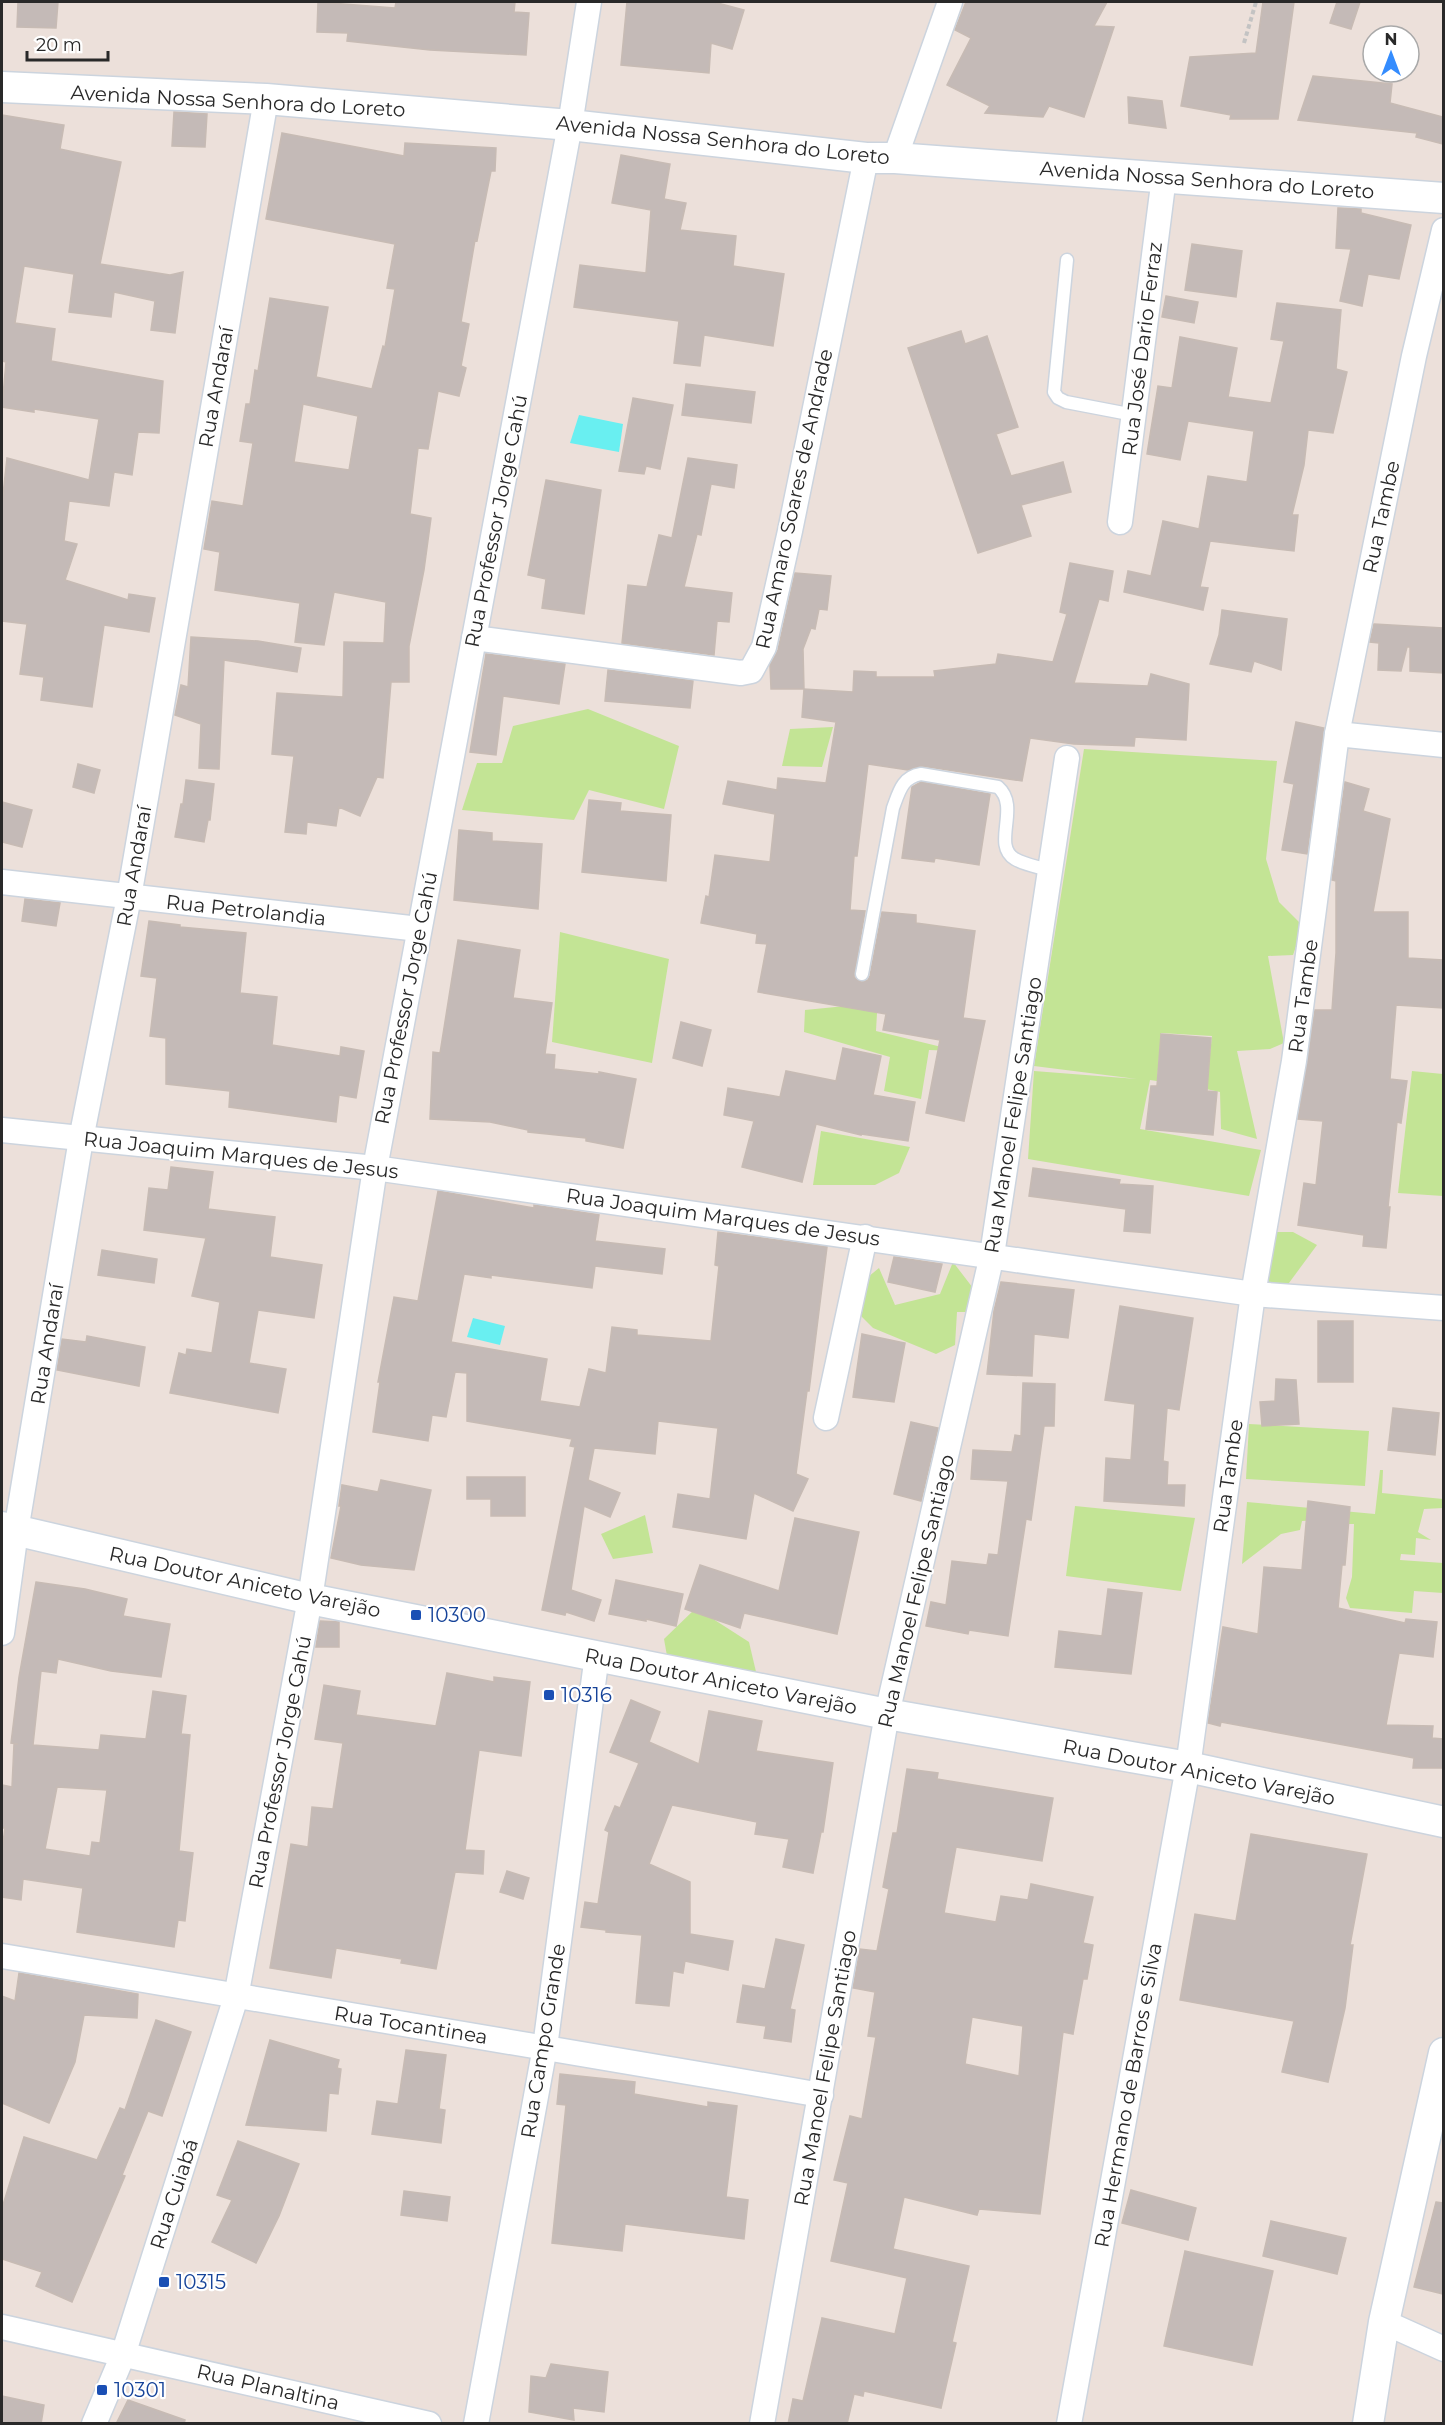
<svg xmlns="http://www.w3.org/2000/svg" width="1445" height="2425" viewBox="0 0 1445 2425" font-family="Montserrat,sans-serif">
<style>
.green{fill:#c3e495}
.water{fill:#69eff1}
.building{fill:#c4bab7;stroke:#c7bbb4;stroke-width:1.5;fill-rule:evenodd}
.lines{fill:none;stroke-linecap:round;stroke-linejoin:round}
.service-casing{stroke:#ccd4de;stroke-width:15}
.minor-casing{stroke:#ccd4de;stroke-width:27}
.tertiary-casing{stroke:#ccd4de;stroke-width:33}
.path{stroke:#c3c3c3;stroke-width:4;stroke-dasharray:4.5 3;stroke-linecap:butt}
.service{stroke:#fff;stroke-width:12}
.minor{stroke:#fff;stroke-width:24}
.tertiary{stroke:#fff;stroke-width:30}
.transit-dot{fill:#1a4fb4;stroke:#fff;stroke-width:2}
.labels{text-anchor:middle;stroke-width:4.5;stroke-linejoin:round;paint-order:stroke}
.street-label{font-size:20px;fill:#292929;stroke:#fff}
.transit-label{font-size:20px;fill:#164399;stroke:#fff;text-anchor:start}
</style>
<rect width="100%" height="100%" fill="#ece0da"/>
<g class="green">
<polygon points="588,709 679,746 664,809 589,790 574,820 462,810 477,763 502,763 513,726"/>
<polygon points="833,727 822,767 782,766 790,729"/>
<polygon points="1084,749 1277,761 1266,859 1279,902 1303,926 1293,955 1268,956 1284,1043 1270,1049 1237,1051 1257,1139 1221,1129 1220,1092 1206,1089 1212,1036 1161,1033 1157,1081 1150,1080 1140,1129 1261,1150 1249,1196 1028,1159 1034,1071 1137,1079 1034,1066"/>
<polygon points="560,932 669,959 652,1063 552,1042"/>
<polygon points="866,1004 877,1013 876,1031 958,1051 929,1050 921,1099 884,1091 890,1057 804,1032 805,1010"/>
<polygon points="1412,1071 1443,1074 1443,1196 1398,1193"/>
<polygon points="821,1131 910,1147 899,1173 875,1185 813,1185"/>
<polygon points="1269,1232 1293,1232 1317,1245 1286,1287 1252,1280"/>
<polygon points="953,1262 976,1292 966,1312 957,1312 955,1345 936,1354 873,1328 856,1311 868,1277 879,1268 895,1305 940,1294"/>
<polygon points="1249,1424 1369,1431 1365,1486 1246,1479"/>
<polygon points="1380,1470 1383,1470 1382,1493 1443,1499 1443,1508 1424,1509 1418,1532 1431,1540 1416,1538 1415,1555 1401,1554 1400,1560 1443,1563 1443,1593 1414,1591 1412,1613 1350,1608 1346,1598 1352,1577 1354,1524 1323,1524 1320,1520 1302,1521 1300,1530 1281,1534 1242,1564 1247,1502 1375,1514"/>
<polygon points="1075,1506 1195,1518 1181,1591 1066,1576"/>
<polygon points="645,1515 653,1553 613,1559 601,1534"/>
<polygon points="696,1608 749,1642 757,1676 667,1656 664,1639"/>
</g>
<g class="water">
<polygon points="579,415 623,424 619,452 570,443"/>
<polygon points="473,1318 505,1326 500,1345 467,1337"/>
</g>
<g class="building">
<polygon points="18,2 58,2 56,28 17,27"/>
<polygon points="318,2 395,8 396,2 515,2 514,12 529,13 526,55 430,50 347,41 348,33 317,32"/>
<polygon points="627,2 714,2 744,10 732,49 711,43 709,73 621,65"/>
<polygon points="966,2 1107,2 1094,26 1114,27 1084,117 1049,106 1043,117 985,113 990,106 947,85 971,38 955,30"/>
<polygon points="1263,2 1294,2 1278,119 1230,119 1231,115 1181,106 1190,57 1256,53"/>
<polygon points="1337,2 1360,2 1351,29 1330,23"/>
<polygon points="1313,76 1392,84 1390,103 1443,117 1443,144 1416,137 1417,133 1298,120"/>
<polygon points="1128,97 1162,101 1166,128 1129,123"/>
<polygon points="174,112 207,114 205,147 172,146"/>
<polygon points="2,115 64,125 60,149 121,162 100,264 170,275 183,272 175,333 151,330 155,301 114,292 111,317 69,312 74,274 24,266 15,323 55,329 51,361 163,381 159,433 138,432 132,475 114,472 109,506 69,501 64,541 77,544 65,580 128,600 129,594 155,598 149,632 104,625 92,707 41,700 44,677 20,674 27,624 2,621 2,504 7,458 89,480 99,419 34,409 34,412 2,407 6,362 2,361"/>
<path d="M282,133L404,156L405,143L496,148L495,171H491L477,241L475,240L461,322L469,324L461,366L466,368L459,396L438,391L428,449L418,448L410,514L431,518L424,570L409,646V682H391L383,778L377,777L360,816L339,807L336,826L307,822L306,834L285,832L294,756L272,754L277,693L343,697L344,642L384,643L386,602L334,592L324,645L295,642L300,603L215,590L220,552L204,549L212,501L243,506L253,443L240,441L246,404H250L255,370L258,371L270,298L328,307L316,377L372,389L383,346L385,347L395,289L387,288L395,244L266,219ZM303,404L358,416L349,470L294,462Z"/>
<polygon points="621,155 670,164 664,199 686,203 680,230 736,236 733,266 784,274 773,346 704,335 700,366 674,363 679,321 574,307 580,265 646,273 651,210 612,203"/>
<polygon points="1338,208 1361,209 1361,213 1411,225 1399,279 1368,274 1362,306 1340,301 1351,249 1336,248"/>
<polygon points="1192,244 1242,251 1236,297 1185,290"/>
<polygon points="1166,296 1198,302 1194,323 1162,317"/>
<polygon points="1277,303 1341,310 1336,369 1347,372 1333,433 1308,430 1304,465 1292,515 1298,515 1294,551 1210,541 1200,587 1208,588 1203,610 1124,592 1128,571 1151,576 1163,521 1199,529 1208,476 1247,482 1254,431 1188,421 1180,460 1147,454 1158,386 1172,388 1180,337 1237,348 1228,397 1271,403 1284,341 1271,339"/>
<polygon points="961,331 965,344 987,336 1018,427 996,434 1011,476 1063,462 1071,492 1021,505 1031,536 978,553 908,348"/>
<polygon points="686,384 755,392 751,423 682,415"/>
<polygon points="633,398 673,405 660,469 646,466 644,474 619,471"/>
<polygon points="688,458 737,465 734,488 711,484 701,535 697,534 684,587 732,593 729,622 717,621 714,655 622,643 628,585 647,587 659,535 672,538"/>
<polygon points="546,480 601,490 584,614 542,608 546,579 528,575"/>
<polygon points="1070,563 1113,571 1108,601 1099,599 1074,683 1148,686 1151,674 1189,684 1186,740 1135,737 1134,746 1074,744 1030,738 1022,781 922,766 908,770 868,764 857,856 854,856 850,910 865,911 854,977 861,982 868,980 870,976 882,912 916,915 916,923 975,931 963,1018 985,1021 964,1121 926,1113 940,1040 883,1030 886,1014 758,992 767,944 756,943 757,934 701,923 706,896 709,897 715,855 770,862 775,814 723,804 728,781 777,790 778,778 826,783 836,722 802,717 804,689 853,692 854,671 876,672 876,677 935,677 934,671 996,664 998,654 1053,662 1067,614 1060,612"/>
<polygon points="795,573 831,576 827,610 819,609 815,629 811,628 803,649 804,689 771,689 770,665 778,650"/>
<polygon points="1222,610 1287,619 1281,670 1254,661 1251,672 1210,664 1219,635"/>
<polygon points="1374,624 1443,628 1443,673 1410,671 1410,647 1407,647 1401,671 1378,670 1379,643 1370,642"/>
<polygon points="191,637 258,641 301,648 297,672 224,660 219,769 199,768 201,724 175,715 181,685 188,687"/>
<polygon points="486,654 565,664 559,704 503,696 496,755 470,752"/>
<polygon points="608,670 693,681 690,708 605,701"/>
<polygon points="1296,722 1324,728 1307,854 1282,850 1294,784 1284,782"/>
<polygon points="78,764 100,770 94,793 73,787"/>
<polygon points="186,780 214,784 210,820 208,820 204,842 175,837 181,804 183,804"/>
<polygon points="921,782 990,794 979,865 935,858 934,862 902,858 912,787"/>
<polygon points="1345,782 1369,789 1363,811 1390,819 1373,912 1408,912 1408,958 1443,960 1443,1008 1396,1005 1390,1079 1407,1081 1401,1123 1397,1122 1388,1207 1390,1207 1386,1248 1363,1246 1364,1235 1298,1225 1304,1183 1316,1185 1323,1121 1298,1119 1315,1010 1332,1010 1336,953 1336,881 1332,880"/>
<polygon points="589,800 621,803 620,811 671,815 666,881 582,872"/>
<polygon points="2,802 32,810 22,847 2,842"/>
<polygon points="459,830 492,833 492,841 542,844 538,909 454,900"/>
<polygon points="25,899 60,903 56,926 22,921"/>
<polygon points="149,921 180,925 180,927 246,933 240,993 277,997 272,1045 340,1056 341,1047 364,1051 356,1098 339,1095 336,1122 229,1107 230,1091 166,1084 166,1038 150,1036 157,978 141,976"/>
<polygon points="458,940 520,950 513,998 552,1003 545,1054 555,1055 554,1069 599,1074 599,1072 636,1079 623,1148 586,1141 586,1138 528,1132 528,1130 490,1122 430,1119 433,1052 440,1053"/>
<polygon points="681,1022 711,1030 702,1066 673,1058"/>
<polygon points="1161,1034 1211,1038 1207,1091 1217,1092 1213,1135 1146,1129 1151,1086 1157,1086"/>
<polygon points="843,1048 881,1056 873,1095 915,1102 908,1141 861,1134 861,1135 816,1124 802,1182 742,1167 754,1121 724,1115 728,1088 780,1097 786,1071 836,1081"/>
<polygon points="171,1167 213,1172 208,1209 275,1217 270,1257 322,1265 314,1318 258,1310 249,1363 286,1369 278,1413 170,1393 179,1353 186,1355 187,1349 212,1353 220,1302 192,1296 206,1238 144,1230 149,1188 168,1190"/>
<polygon points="1033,1168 1120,1180 1119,1184 1153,1186 1150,1233 1124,1231 1126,1209 1029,1196"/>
<polygon points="438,1191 534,1208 534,1205 599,1215 595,1241 665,1249 662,1274 595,1266 592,1288 491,1275 491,1278 464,1274 451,1342 547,1359 540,1401 580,1407 589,1369 606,1373 612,1327 637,1330 637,1335 711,1341 719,1266 715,1265 718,1232 827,1247 809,1391 807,1391 796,1474 808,1479 793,1511 754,1493 746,1539 673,1527 678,1494 710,1499 718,1428 658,1421 655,1454 594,1448 588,1480 620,1493 610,1517 584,1506 571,1590 601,1600 594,1621 566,1612 565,1615 542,1610 575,1447 570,1446 572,1439 467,1421 467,1373 455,1372 446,1417 432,1415 428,1441 373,1432 380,1382 378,1382 394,1297 418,1301"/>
<polygon points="102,1250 157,1259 154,1283 98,1275"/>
<polygon points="894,1257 942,1264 935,1292 888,1282"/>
<polygon points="1001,1282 1074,1290 1068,1338 1034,1334 1032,1376 987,1374 994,1311"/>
<polygon points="1120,1306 1193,1318 1179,1410 1167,1408 1163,1461 1168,1462 1167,1485 1185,1485 1184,1506 1104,1501 1106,1458 1131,1460 1135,1404 1105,1400"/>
<rect x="1318" y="1321" width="35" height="61"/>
<polygon points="862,1334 905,1343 894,1402 853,1397"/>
<polygon points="87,1336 145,1347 139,1386 57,1370 62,1339 86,1342"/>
<polygon points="1276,1379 1296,1380 1299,1424 1262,1426 1260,1402 1275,1401"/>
<polygon points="1023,1383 1055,1384 1054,1426 1044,1426 1031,1520 1026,1519 1008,1636 969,1630 968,1634 926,1626 931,1602 946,1605 952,1561 987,1565 989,1554 998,1555 1008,1481 971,1479 973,1450 1012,1452 1015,1435 1021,1436"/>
<polygon points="1393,1408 1439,1413 1435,1455 1388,1450"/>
<polygon points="911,1422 938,1428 921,1501 894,1494"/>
<polygon points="467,1477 525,1477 525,1516 491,1516 491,1499 467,1499"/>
<polygon points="381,1480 431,1490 414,1570 361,1565 331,1558 341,1506 339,1506 342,1485 378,1492"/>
<polygon points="1308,1501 1350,1507 1345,1565 1342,1565 1338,1608 1405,1623 1406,1619 1437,1622 1433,1657 1399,1653 1386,1725 1433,1726 1432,1738 1443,1739 1443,1768 1413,1768 1414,1758 1221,1722 1220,1726 1208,1723 1223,1627 1258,1634 1264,1567 1302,1570"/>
<polygon points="795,1518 859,1532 837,1634 744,1613 740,1628 685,1609 700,1565 779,1591"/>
<polygon points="616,1580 683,1594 676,1626 646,1619 646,1621 609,1614"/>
<path d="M36,1582L85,1589L127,1599L123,1616L170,1624L161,1677L111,1671L58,1659L56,1673L41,1671L33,1745L99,1750L101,1735L146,1739L153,1691L186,1696L181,1734L190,1735L179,1851L193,1853L185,1921L178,1920L174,1947L77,1932L83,1888L23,1879L21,1900L2,1897V1849L5,1828H2V1785L12,1787L14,1744H18L11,1743L19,1677ZM57,1787L107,1790L100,1843L92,1842L90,1856L45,1849Z"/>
<polygon points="1108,1589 1142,1593 1131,1674 1055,1667 1059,1631 1102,1636"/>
<polygon points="320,1621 339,1622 339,1647 316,1647"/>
<polygon points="447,1673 494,1682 494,1677 530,1682 521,1756 479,1750 465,1850 484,1851 483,1874 455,1872 436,1969 401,1963 402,1959 336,1948 331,1978 270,1968 291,1844 308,1847 312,1807 333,1809 343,1743 315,1739 324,1685 360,1691 356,1715 436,1726"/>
<polygon points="631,1700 660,1712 649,1742 699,1764 709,1711 762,1721 756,1751 833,1763 823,1832 821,1832 813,1873 783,1867 789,1839 755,1834 757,1822 672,1805 649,1864 690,1882 690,1934 733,1941 728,1970 685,1961 683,1973 673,1971 669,2006 636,2003 642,1935 606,1932 606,1930 581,1927 585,1902 598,1904 609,1832 605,1830 615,1806 620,1808 639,1763 610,1752"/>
<path d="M907,1769L938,1773L937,1779L1053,1798L1042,1861L956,1847L944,1913L996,1922L1001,1896L1028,1900L1031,1884L1093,1897L1083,1943L1093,1945L1087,1979H1083L1073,2034L1063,2032L1040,2214L979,2209L977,2215L904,2197L893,2249L969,2266L952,2342L956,2343L941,2408L864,2391L863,2396L854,2394L847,2424H788L793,2399L803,2401L822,2318L895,2334L907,2278L831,2261L848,2183L834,2180L850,2116L862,2119L876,2037L868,2036L875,1992L853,1988L860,1949L877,1951L889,1889L883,1887L893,1833H897ZM972,2017L1023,2026L1019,2076L965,2064Z"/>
<polygon points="1251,1834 1367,1854 1350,1945 1353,1945 1345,2008 1328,2082 1282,2072 1294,2021 1180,2000 1195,1914 1236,1921"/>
<polygon points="507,1871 529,1878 523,1899 500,1892"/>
<polygon points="776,1939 804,1945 790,2009 795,2010 791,2042 764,2038 766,2026 737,2022 743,1985 765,1989"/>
<polygon points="19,1973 138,1994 137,2018 84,2015 75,2062 49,2123 2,2103 2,1996 15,2001"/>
<polygon points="156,2020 191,2032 162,2116 148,2111 122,2175 125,2176 72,2302 36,2286 42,2272 2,2259 2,2208 24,2137 97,2160 120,2108 125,2110"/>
<polygon points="270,2040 339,2060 337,2068 341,2069 338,2094 329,2093 326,2131 246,2125"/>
<polygon points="406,2050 446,2055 439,2109 445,2110 441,2143 372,2134 377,2101 398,2104"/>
<polygon points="560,2074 635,2082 634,2094 708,2107 708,2102 737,2106 726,2197 748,2200 744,2239 625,2224 622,2251 552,2243 566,2105 557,2104"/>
<polygon points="238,2141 299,2164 279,2216 256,2263 212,2242 232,2200 217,2195"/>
<polygon points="1131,2190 1196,2208 1188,2240 1122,2223"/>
<polygon points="404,2191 450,2197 447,2221 401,2215"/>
<polygon points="1436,2202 1443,2203 1443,2294 1414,2287"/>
<polygon points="1271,2221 1346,2238 1337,2274 1263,2256"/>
<polygon points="1185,2251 1273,2271 1252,2365 1164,2346"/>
<polygon points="551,2364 608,2372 604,2412 573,2408 574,2420 529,2412 531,2376 546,2378"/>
<polygon points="2,2396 44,2405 41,2424 2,2424"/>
<polygon points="128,2400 185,2420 184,2424 116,2424"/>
</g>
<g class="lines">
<g class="service-casing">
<g id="service">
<polyline points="1067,260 1054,392 1058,398 1066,402 1134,415"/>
<path d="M862,974L893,808C899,792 902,777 921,774L998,787C1021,807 991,845 1015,859C1025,865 1040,867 1051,871"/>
</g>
</g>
<g class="minor-casing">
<g id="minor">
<polyline points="895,158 950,2"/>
<polyline points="1120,522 1164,177"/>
<polyline points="474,638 741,673 751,671 764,647 790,531 866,158"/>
<polyline points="1337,734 1444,745"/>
<polyline points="2,882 419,929"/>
<polyline points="2,1130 375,1168 1253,1294 1444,1308"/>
<polyline points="826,1418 865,1237"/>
<polyline points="2,1633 16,1531 81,1139 129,897 266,99"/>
<path d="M2,1956C274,2004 548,2047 821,2095"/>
<polyline points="1384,2322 1444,2349"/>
<polyline points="2,2327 429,2424"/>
<polyline points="94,2424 123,2355 236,1997 310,1599 375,1168 570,125 589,2"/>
<polyline points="476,2424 545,2047 597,1655"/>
<polyline points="762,2424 887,1714 992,1255 1067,758"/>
<polyline points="1069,2424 1188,1767 1253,1294 1294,1061 1337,734 1414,356 1444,230"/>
</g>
</g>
<g class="tertiary-casing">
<g id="tertiary">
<polyline points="2,87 266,99 570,125 866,158 895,158 1444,198"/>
<polyline points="2,1527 310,1599 887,1714 1188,1767 1444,1822"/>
<polyline points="1368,2424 1384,2322 1444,2053"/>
</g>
</g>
<polyline class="path" points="1244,43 1256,2"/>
<use href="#service" class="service"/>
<use href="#minor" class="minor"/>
<use href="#tertiary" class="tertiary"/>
</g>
<g class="transit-dot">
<rect x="410" y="1609" width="12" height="12" rx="3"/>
<rect x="543" y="1689" width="12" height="12" rx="3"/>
<rect x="158" y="2276" width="12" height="12" rx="3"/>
<rect x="96" y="2384" width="12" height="12" rx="3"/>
</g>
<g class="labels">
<g class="street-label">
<text transform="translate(238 101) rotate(3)" y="7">Avenida Nossa Senhora do Loreto</text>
<text transform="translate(723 140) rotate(6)" y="7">Avenida Nossa Senhora do Loreto</text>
<text transform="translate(1207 180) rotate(4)" y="7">Avenida Nossa Senhora do Loreto</text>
<text transform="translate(1142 349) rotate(-83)" y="7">Rua José Dario Ferraz</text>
<text transform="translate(216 387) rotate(-80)" y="7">Rua Andaraí</text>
<text transform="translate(794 499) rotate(-78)" y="7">Rua Amaro Soares de Andrade</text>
<text transform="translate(1381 517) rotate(-78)" y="7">Rua Tambe</text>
<text transform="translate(496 521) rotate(-79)" y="7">Rua Professor Jorge Cahú</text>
<text transform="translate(134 866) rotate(-80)" y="7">Rua Andaraí</text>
<text transform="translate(246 910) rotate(6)" y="7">Rua Petrolandia</text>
<text transform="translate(1303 996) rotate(-82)" y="7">Rua Tambe</text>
<text transform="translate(406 998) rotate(-79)" y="7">Rua Professor Jorge Cahú</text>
<text transform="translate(1013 1115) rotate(-81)" y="7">Rua Manoel Felipe Santiago</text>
<text transform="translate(241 1155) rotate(6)" y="7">Rua Joaquim Marques de Jesus</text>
<text transform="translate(723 1217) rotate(8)" y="7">Rua Joaquim Marques de Jesus</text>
<text transform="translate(47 1344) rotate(-81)" y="7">Rua Andaraí</text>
<text transform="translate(1228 1476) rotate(-82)" y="7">Rua Tambe</text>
<text transform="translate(245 1582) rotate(12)" y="7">Rua Doutor Aniceto Varejão</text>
<text transform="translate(916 1591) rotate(-77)" y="7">Rua Manoel Felipe Santiago</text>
<text transform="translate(721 1681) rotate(11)" y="7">Rua Doutor Aniceto Varejão</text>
<text transform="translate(280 1762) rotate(-79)" y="7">Rua Professor Jorge Cahú</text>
<text transform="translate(1199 1772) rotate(11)" y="7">Rua Doutor Aniceto Varejão</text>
<text transform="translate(411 2025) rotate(9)" y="7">Rua Tocantinea</text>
<text transform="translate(543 2041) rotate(-81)" y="7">Rua Campo Grande</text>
<text transform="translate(825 2068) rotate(-80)" y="7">Rua Manoel Felipe Santiago</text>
<text transform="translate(1128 2095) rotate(-80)" y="7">Rua Hermano de Barros e Silva</text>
<text transform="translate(174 2194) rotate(-72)" y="7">Rua Cuiabá</text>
<text transform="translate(268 2387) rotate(13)" y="7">Rua Planaltina</text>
</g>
<g class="transit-label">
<text x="428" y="1622">10300</text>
<text x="561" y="1702">10316</text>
<text x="176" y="2289">10315</text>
<text x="114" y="2397">10301</text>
</g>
</g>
<rect width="1445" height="2425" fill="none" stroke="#292929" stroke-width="6"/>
<g transform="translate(1391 54)"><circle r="28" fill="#ffffff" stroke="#a9a9a9" stroke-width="1.5"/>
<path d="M0-4.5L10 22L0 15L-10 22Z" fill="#348cfe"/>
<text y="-9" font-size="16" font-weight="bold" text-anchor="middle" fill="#292929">N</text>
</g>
<path d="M27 51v9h81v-9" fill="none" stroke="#292929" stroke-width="3"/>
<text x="36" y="51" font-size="18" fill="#292929" stroke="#ffffff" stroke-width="4.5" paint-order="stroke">20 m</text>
</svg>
